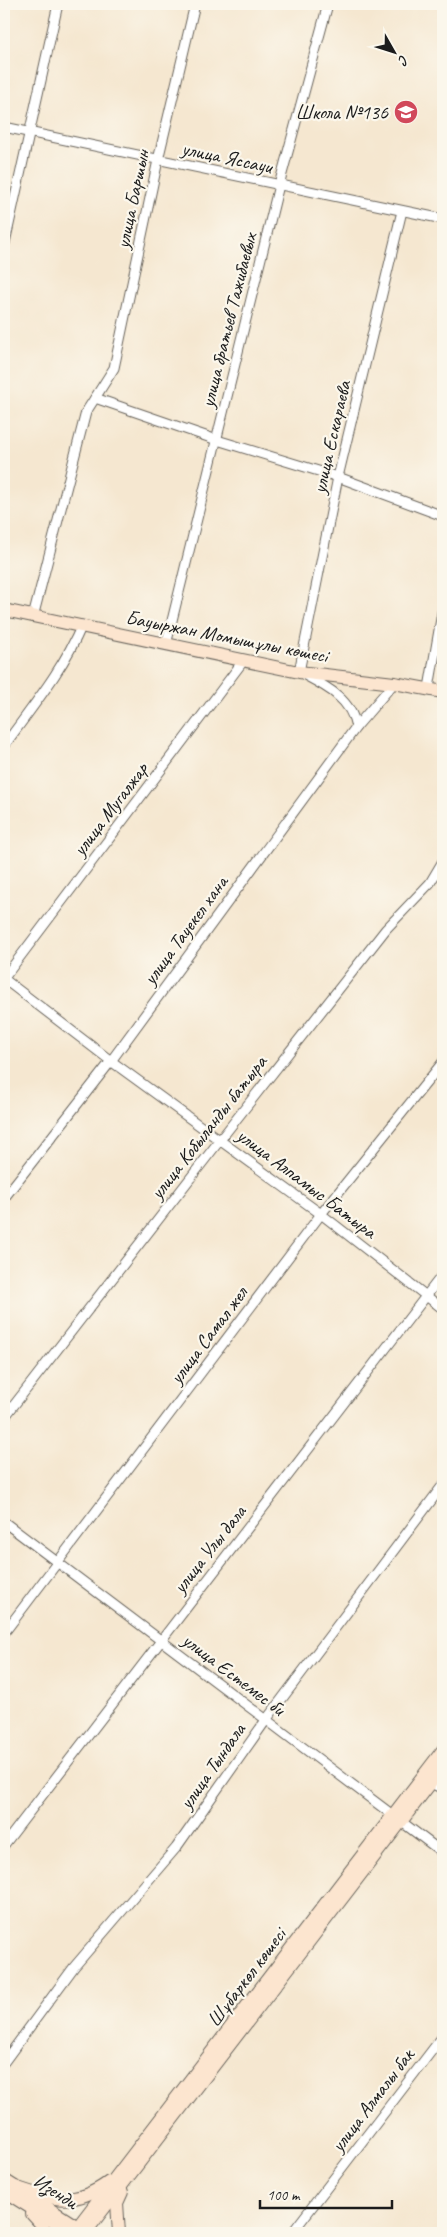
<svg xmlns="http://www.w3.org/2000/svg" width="447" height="2237" viewBox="0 0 447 2237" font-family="Caveat,sans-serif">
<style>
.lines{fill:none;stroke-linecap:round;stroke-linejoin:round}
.street-casing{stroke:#68635b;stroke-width:11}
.secondary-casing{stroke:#68635b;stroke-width:14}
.street{stroke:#fff;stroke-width:9}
.secondary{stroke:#fce5cf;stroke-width:12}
.labels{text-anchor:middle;stroke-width:4.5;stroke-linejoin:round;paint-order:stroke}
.poi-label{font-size:20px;fill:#1c1c1c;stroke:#fbf7ec;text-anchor:end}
.street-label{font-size:20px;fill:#1c1c1c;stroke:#fbf7ec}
</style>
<rect width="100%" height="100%" fill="#fbf7ec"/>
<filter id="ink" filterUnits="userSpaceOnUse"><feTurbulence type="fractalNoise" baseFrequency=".02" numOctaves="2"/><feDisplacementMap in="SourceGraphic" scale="10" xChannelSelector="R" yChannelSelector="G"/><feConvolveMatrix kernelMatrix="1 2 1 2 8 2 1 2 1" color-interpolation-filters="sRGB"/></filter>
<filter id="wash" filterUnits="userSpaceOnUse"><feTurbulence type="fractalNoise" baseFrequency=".0096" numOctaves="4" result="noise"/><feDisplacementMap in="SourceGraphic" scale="20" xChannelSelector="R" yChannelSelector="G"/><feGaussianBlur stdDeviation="1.12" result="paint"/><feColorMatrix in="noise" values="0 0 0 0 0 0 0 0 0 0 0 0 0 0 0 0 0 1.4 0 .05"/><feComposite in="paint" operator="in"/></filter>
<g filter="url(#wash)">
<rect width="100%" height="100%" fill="#f5e7d0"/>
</g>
<g filter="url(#ink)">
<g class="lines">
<g class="street-casing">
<g id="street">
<polyline points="4,127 443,219"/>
<polyline points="4,247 58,4"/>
<polyline points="95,398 114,368 158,160 195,4"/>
<polyline points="33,617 86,412 95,398 217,440 338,477 443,516"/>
<polyline points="166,645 279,185 328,4"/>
<polyline points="429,688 443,607"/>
<path d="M356,727C351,697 323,685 299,672L338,477L402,211"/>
<path d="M4,746C32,707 63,670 82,625"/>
<polyline points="4,978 244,660"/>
<polyline points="4,979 111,1061 321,1214 443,1309"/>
<polyline points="4,1198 111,1061 356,727 394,683"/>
<polyline points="4,1418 220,1140 386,929 430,883 443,861"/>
<polyline points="4,1522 443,1853"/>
<polyline points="4,1633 321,1214 443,1062"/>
<polyline points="431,1783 443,1789"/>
<polyline points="4,1845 443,1274"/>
<polyline points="4,2062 74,1967 176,1848 266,1720 443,1485"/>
<polyline points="292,2233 443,2036"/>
</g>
</g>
<g class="secondary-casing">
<g id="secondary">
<polyline points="4,610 299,672 394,683 443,692"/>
<polyline points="4,2180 84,2231"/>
<path d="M15,2187C53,2200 75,2207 109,2182"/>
<polyline points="4,2191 71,2233"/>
<polyline points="32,2214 42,2225 45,2233"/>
<polyline points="73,2233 443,1750"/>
<polyline points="85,2233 443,1767"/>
<polyline points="119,2233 117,2203 122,2192"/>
</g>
</g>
<use href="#street" class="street"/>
<use href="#secondary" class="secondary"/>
</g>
</g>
<defs>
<g id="school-disc" transform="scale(1.25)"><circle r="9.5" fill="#d1495b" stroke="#fbf7ec"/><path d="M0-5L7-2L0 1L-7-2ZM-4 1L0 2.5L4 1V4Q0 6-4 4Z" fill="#fff"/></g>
</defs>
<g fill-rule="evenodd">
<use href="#school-disc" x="406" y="112"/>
</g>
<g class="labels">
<g class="poi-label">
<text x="388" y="119">Школа №136</text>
</g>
<g class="street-label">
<text transform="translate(227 157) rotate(12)" y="7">улица Яссауи</text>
<text transform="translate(132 199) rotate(-78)" y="7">улица Баршын</text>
<text transform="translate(228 320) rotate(-76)" y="7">улица братьев Тажибаевых</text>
<text transform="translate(331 437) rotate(-77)" y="7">улица Ескараева</text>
<text transform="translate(227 636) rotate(11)" y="7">Бауыржан Момышұлы көшесі</text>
<text transform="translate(110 809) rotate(-53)" y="7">улица Мугалжар</text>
<text transform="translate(185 930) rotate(-54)" y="7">улица Тауекел хана</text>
<text transform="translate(208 1127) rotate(-52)" y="7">улица Кобыланды батыра</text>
<text transform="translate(307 1183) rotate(37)" y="7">улица Алпамыс Батыра</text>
<text transform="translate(208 1335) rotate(-53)" y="7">улица Самал жел</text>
<text transform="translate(209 1549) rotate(-52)" y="7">улица Улы дала</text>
<text transform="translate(234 1674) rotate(37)" y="7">улица Естемес би</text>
<text transform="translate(212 1766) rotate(-55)" y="7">улица Тындала</text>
<text transform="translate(246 1977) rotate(-53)" y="7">Шұбаркөл көшесі</text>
<text transform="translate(372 2100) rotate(-53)" y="7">улица Алмалы бак</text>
<text transform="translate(56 2191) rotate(32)" y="7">Изенди</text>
</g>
</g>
<rect width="447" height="2237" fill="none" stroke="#fbf7ec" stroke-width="20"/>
<g transform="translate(394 52) rotate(129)" stroke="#fbf7ec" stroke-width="4" paint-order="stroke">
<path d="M0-4L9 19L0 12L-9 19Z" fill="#1c1c1c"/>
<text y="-8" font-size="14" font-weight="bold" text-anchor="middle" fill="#1c1c1c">С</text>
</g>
<path d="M260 2200v8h132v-8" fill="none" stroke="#1c1c1c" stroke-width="2.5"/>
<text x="267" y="2200" font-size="15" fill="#1c1c1c" stroke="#fbf7ec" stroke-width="4" paint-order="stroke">100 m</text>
</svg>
